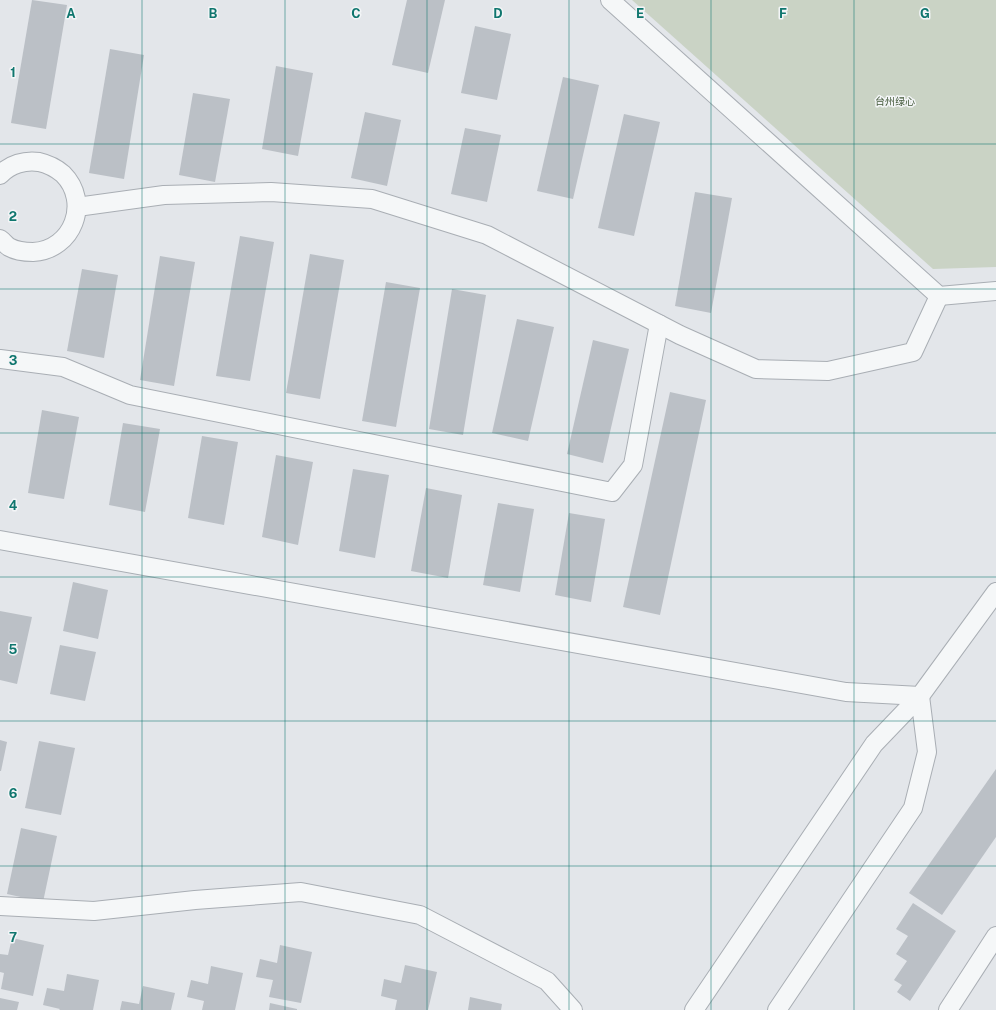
<svg xmlns="http://www.w3.org/2000/svg" width="996" height="1010" viewBox="0 0 996 1010" font-family="'Public Sans','Noto Sans SC',sans-serif">
<style>
.green{fill:#cad3c5}
.building{fill:#bbc0c6}
.lines{fill:none;stroke-linecap:round;stroke-linejoin:round}
.minor-casing{stroke:#a9aeb4;stroke-width:20}
.minor{stroke:#f5f7f8;stroke-width:18}
.grid{fill:none;stroke:#0f766e;stroke-width:1;stroke-opacity:0.55}
.labels{text-anchor:middle;stroke-width:3;stroke-linejoin:round;paint-order:stroke}
.park-label{font-size:10px;fill:#455a3c;stroke:#f3f5f7}
.grid-label{font-size:13px;text-anchor:middle;font-weight:bold;fill:#0f766e;stroke:#f3f5f7;stroke-width:3;stroke-linejoin:round;paint-order:stroke}
</style>
<rect width="100%" height="100%" fill="#e3e6ea"/>
<polygon class="green" points="632,0 996,0 996,267 933,269"/>
<g class="building">
<polygon points="32,0 67,5 46,129 11,123"/>
<polygon points="407,0 445,0 428,73 392,65"/>
<polygon points="475,26 511,34 497,100 461,93"/>
<polygon points="110,49 144,55 124,179 89,173"/>
<polygon points="276,66 313,73 298,156 262,149"/>
<polygon points="563,77 599,85 573,199 537,191"/>
<polygon points="193,93 230,99 215,182 179,175"/>
<polygon points="365,112 401,120 387,186 351,178"/>
<polygon points="624,114 660,122 634,236 598,228"/>
<polygon points="465,128 501,135 487,202 451,194"/>
<polygon points="695,192 732,198 711,313 675,306"/>
<polygon points="240,236 274,242 250,381 216,376"/>
<polygon points="310,254 344,260 320,399 286,393"/>
<polygon points="160,256 195,262 174,386 140,380"/>
<polygon points="82,269 118,275 104,358 67,351"/>
<polygon points="386,282 420,288 396,427 362,421"/>
<polygon points="452,289 486,295 463,435 429,429"/>
<polygon points="517,319 554,327 528,441 492,433"/>
<polygon points="593,340 629,349 603,463 567,454"/>
<polygon points="670,392 706,400 660,615 623,607"/>
<polygon points="42,410 79,417 64,499 28,493"/>
<polygon points="123,423 160,429 145,512 109,505"/>
<polygon points="202,436 238,442 224,525 188,518"/>
<polygon points="276,455 313,462 298,545 262,537"/>
<polygon points="353,469 389,475 375,558 339,551"/>
<polygon points="426,488 462,495 448,578 411,571"/>
<polygon points="498,503 534,509 520,592 483,585"/>
<polygon points="569,513 605,519 591,602 555,595"/>
<polygon points="73,582 108,590 98,639 63,631"/>
<polygon points="0,611 32,617 17,684 0,680"/>
<polygon points="60,645 96,652 85,701 50,694"/>
<polygon points="0,740 7,742 1,771 0,771"/>
<polygon points="39,741 75,748 61,815 25,808"/>
<polygon points="996,769 996,837 942,915 909,893"/>
<polygon points="21,828 57,836 43,902 7,894"/>
<polygon points="913,903 956,931 910,1001 897,992 902,985 894,980 907,961 896,954 908,936 896,929"/>
<polygon points="12,938 44,945 33,996 1,989 4,973 0,972 0,954 8,955"/>
<polygon points="280,945 312,952 301,1003 269,997 273,980 256,977 260,959 277,963"/>
<polygon points="405,965 437,972 428,1010 395,1010 397,1000 381,996 384,979 401,983"/>
<polygon points="211,966 243,973 235,1010 202,1010 204,1001 187,997 191,980 208,984"/>
<polygon points="67,974 99,980 93,1010 59,1010 60,1009 43,1005 47,988 64,991"/>
<polygon points="143,986 175,993 171,1010 120,1010 122,1001 139,1004"/>
<polygon points="470,997 502,1004 501,1010 468,1010"/>
<polygon points="0,998 19,1002 17,1010 0,1010"/>
<polygon points="270,1003 297,1009 297,1010 269,1010"/>
</g>
<g class="lines">
<g class="minor-casing">
<g id="minor">
<polyline points="610,0 939,296 996,291"/>
<path d="M0,175C10,164 25,160 39,162C48,164 56,168 63,174C91,202 73,250 33,252C25,252 16,251 9,247C6,245 3,241 0,239"/>
<polyline points="77,207 164,195 271,192 372,199 487,235 680,335 756,369 828,371 913,352 939,296"/>
<polyline points="0,359 63,367 130,395 612,492 633,465 659,324"/>
<polyline points="0,540 846,692 920,696 996,592"/>
<polyline points="0,906 94,911 195,900 301,892 420,915 547,981 573,1010"/>
<polyline points="694,1010 874,744 920,696 927,752 913,808 777,1010"/>
<polyline points="948,1010 996,936"/>
</g>
</g>
<use href="#minor" class="minor"/>
</g>
<path class="grid" d="M142,0V1010M285,0V1010M427,0V1010M569,0V1010M711,0V1010M854,0V1010M0,144H996M0,289H996M0,433H996M0,577H996M0,721H996M0,866H996"/>
<g class="labels">
<g class="park-label">
<text x="895" y="105">台州绿心</text>
</g>
</g>
<g class="grid-label">
<text x="71" y="18">A</text>
<text x="213" y="18">B</text>
<text x="356" y="18">C</text>
<text x="498" y="18">D</text>
<text x="640" y="18">E</text>
<text x="783" y="18">F</text>
<text x="925" y="18">G</text>
<text x="13" y="77">1</text>
<text x="13" y="221">2</text>
<text x="13" y="365">3</text>
<text x="13" y="510">4</text>
<text x="13" y="654">5</text>
<text x="13" y="798">6</text>
<text x="13" y="942">7</text>
</g>
</svg>
